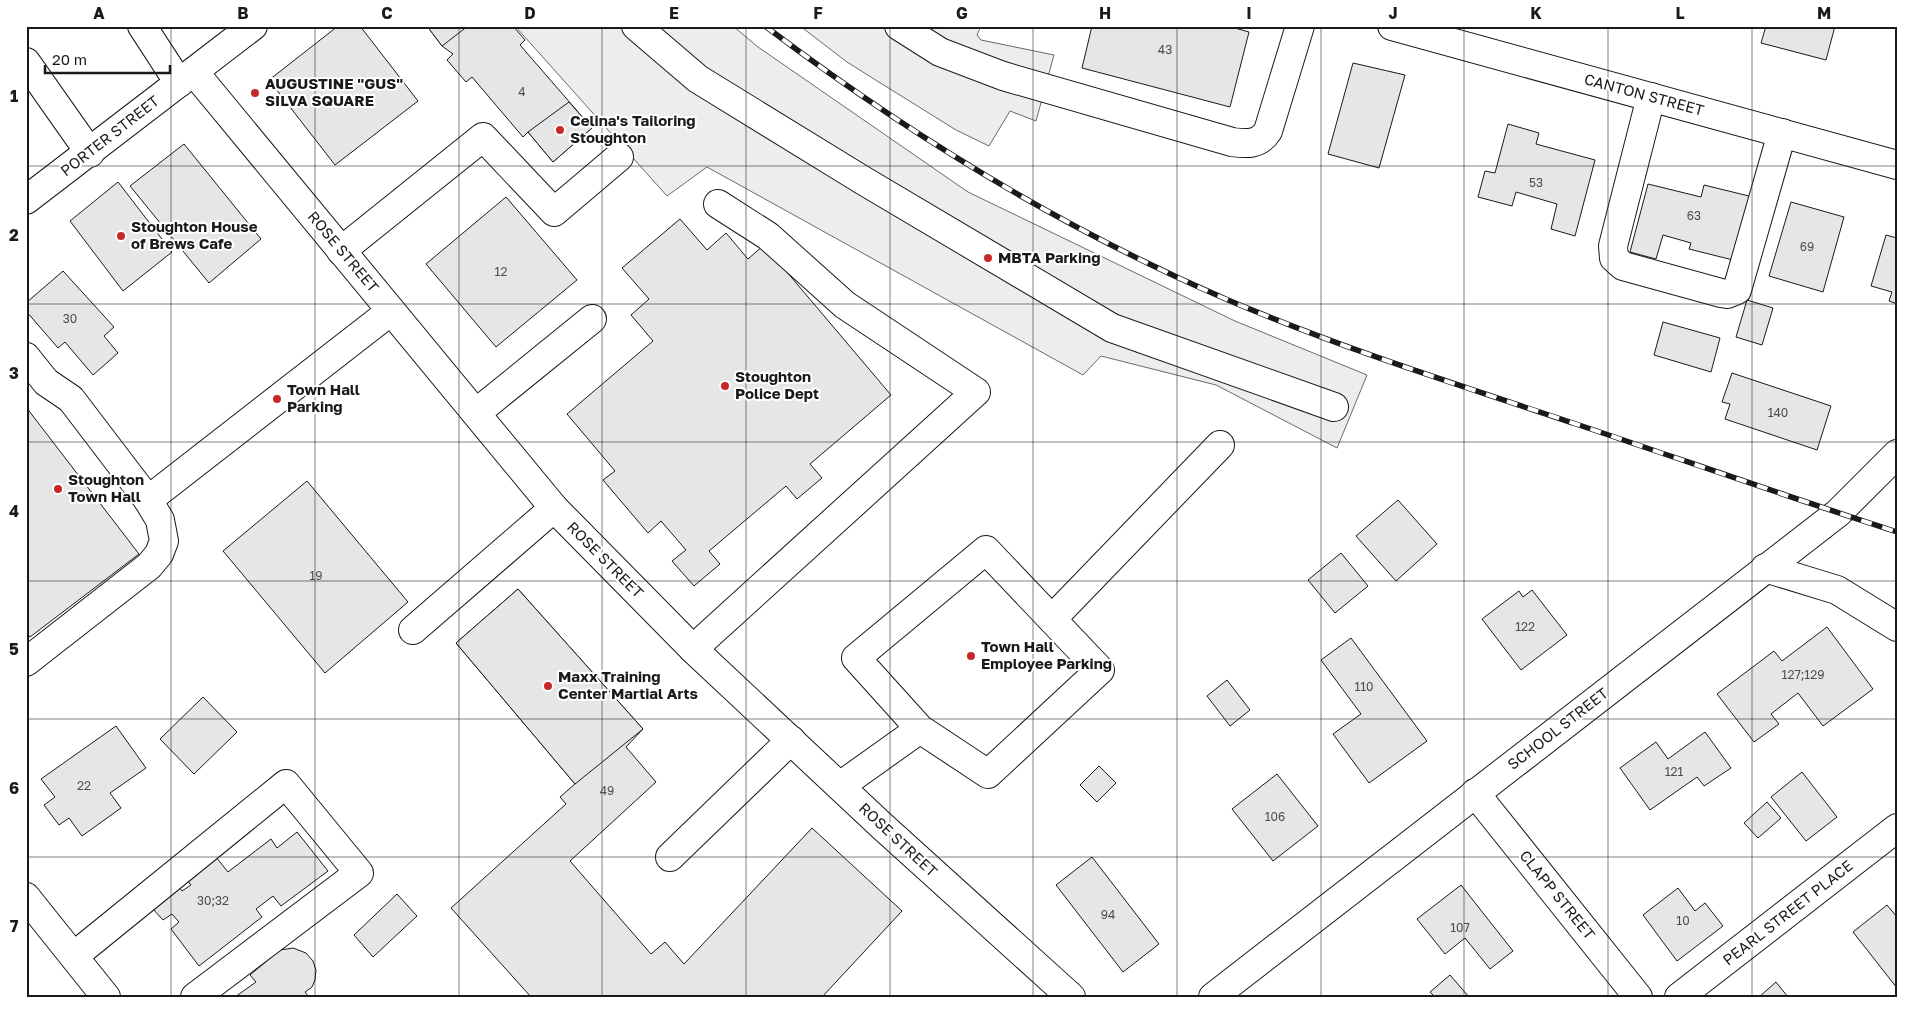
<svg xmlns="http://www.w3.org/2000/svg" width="1923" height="1023" viewBox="0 0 1923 1023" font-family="'Golos Text',sans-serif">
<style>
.built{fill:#ededed;stroke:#6a6a6a}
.building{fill:#e6e6e6;stroke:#1a1a1a}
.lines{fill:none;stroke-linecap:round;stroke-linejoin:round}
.minor-casing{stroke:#1a1a1a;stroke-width:30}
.major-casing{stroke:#1a1a1a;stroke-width:30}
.minor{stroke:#fff;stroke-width:28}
.major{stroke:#fff;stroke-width:28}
.rail-casing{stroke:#1a1a1a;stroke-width:5.5}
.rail{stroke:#fff;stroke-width:4;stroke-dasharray:11;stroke-linecap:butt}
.grid{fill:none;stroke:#1a1a1a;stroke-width:1;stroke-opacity:0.55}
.poi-dot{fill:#c62828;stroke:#fff;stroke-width:2}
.labels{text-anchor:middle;stroke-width:4;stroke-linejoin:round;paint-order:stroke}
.number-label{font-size:12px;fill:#4d4d4d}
.poi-label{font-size:15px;font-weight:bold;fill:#1a1a1a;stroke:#fff;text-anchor:start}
.street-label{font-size:15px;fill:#1a1a1a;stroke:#fff}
.neatline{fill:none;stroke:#1a1a1a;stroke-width:2}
.grid-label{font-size:16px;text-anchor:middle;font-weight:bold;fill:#1a1a1a}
</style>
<rect width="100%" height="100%" fill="#fff"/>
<g class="built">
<polygon points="515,26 733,26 758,47 968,192 1235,321 1367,375 1337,448 1216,385 1101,356 1083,375 707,167 667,196"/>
<polygon points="800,26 981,26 977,35 981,40 1054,55 1036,121 1010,111 989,146 956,130 874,79 847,62"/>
</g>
<g class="building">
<polygon points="338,26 360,26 418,101 335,165 269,80"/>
<polygon points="427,26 513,26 525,40 520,45 592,128 553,162 528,132 523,137 472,77 466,82 447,60 453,54 442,46"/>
<polygon points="427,26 468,26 442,46"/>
<polygon points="1092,26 1228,26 1249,32 1230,107 1082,68"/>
<polygon points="1766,26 1835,26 1826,60 1761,43"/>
<polygon points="1353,63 1405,75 1379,168 1328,154"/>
<polygon points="569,102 592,128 553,162 528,132"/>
<polygon points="1508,124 1539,133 1536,144 1595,160 1575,236 1551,229 1557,204 1516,192 1512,206 1478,197 1485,171 1495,173"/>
<polygon points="184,144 261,239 209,283 130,186"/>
<polygon points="118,182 172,252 123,291 70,221"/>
<polygon points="1648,184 1701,197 1704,185 1753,197 1737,261 1689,249 1691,243 1663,235 1656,259 1630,252"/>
<polygon points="506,197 577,280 496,347 426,264"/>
<polygon points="1791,202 1844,217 1823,292 1769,276"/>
<polygon points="680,219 707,250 726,233 748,259 764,245 891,395 810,464 822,478 797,499 786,486 709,551 720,564 694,586 672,561 686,550 661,521 648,533 603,480 615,471 567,414 653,341 631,315 649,299 622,268"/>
<polygon points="1886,235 1897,238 1897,304 1889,301 1892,292 1871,286"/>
<polygon points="63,271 114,327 104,336 118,353 93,375 65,342 58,348 26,311 26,303"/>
<polygon points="1747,300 1773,308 1762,345 1736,337"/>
<polygon points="1663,322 1720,338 1711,372 1654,355"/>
<polygon points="1732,373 1831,406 1817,450 1725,419 1730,404 1722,402"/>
<polygon points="26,407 139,554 30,637 26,632"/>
<polygon points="307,481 408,602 325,673 223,551"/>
<polygon points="1398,500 1437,544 1396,581 1356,536"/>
<polygon points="1341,553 1368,586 1335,613 1308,580"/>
<polygon points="518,589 643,729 626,747 656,782 570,861 651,954 665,942 684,964 812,828 902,911 822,997 531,997 451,908 566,804 560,797 575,784 456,643"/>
<polygon points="518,589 643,729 575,784 456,643"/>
<polygon points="1532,590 1567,635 1521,670 1482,619 1519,591 1523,597"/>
<polygon points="1827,627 1873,689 1823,726 1798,693 1771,714 1779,724 1754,742 1717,694 1774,651 1782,661"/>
<polygon points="1351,638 1427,741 1369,783 1333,734 1361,714 1321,660"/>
<polygon points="1227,680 1250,710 1230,726 1207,696"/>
<polygon points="203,697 237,732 194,774 160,739"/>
<polygon points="116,726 146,768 110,793 121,808 82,836 69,818 59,825 44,805 55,797 41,779"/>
<polygon points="1705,732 1731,768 1704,786 1697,777 1650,810 1620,768 1656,742 1668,759"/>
<polygon points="1099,766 1116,783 1097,802 1080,785"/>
<polygon points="1802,772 1837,817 1806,841 1771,797"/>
<polygon points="1277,774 1318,826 1273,861 1232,809"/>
<polygon points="1767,802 1781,818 1758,838 1744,823"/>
<polygon points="297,832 328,871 281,906 273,896 256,909 262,917 199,966 171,929 179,922 172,914 163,920 152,908 179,886 182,891 191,885 187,880 216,857 228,872 271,839 277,848"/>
<polygon points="1092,857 1159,944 1123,972 1056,885"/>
<polygon points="1461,885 1513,951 1490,969 1465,938 1445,954 1417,919"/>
<polygon points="1678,888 1695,911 1705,903 1723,926 1677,961 1643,915"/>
<polygon points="397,894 417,916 373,957 354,935"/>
<polygon points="1887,905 1897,917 1897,988 1853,932"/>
<polygon points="293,948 306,953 313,961 316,970 315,980 312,987 305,992 309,997 235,997 256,982 250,975 280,950"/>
<polygon points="1450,975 1469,997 1435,997 1430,992"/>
<polygon points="1776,982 1788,997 1759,997"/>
</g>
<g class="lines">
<g class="minor-casing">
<g id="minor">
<polyline points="142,26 179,83"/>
<polyline points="636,26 698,79 864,181 1112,328 1334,407"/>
<path d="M899,26L940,52L1003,76L1232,142C1247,144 1259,145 1268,131L1300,26"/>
<polyline points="26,62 90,153"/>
<polyline points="194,72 554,508 693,649 882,826 1071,997"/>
<polyline points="1651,97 1613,246 1614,258 1623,266 1721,293 1727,294 1737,290 1782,133"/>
<polyline points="341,251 483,137 554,212 619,157"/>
<polyline points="26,357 46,382 71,399 148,500 160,520 164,541 159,554 149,566 26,662"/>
<polyline points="476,413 592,319"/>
<polyline points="148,500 391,311"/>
<polyline points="1765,568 1837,590 1897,627"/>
<polyline points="1052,619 1220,445"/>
<polyline points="413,630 554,508"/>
<polyline points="693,649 976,392 845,305 768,236 718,204"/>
<polyline points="840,786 920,729 856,658 986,550 1100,670 988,774 920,729"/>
<polyline points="1475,793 1638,997"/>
<polyline points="670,857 791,740"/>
<polyline points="74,956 286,784 359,873 195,997"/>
<polyline points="1213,997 1838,513 1897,454"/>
<polyline points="1679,997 1897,828"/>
</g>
</g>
<g class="major-casing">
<g id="major">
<polyline points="1392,26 1897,165"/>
<polyline points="26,200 253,26"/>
<polyline points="26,897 106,997"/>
</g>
</g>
<use href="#minor" class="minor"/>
<use href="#major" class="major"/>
<g class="rail-casing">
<path id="rail" d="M765,26C908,134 1063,229 1228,300C1341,348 1459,385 1576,424C1683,460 1789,497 1897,532"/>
</g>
<use href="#rail" class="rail"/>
</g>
<path class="grid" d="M171,26V997M315,26V997M459,26V997M602,26V997M746,26V997M890,26V997M1033,26V997M1177,26V997M1321,26V997M1464,26V997M1608,26V997M1752,26V997M26,166H1897M26,304H1897M26,442H1897M26,581H1897M26,719H1897M26,857H1897"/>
<g class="poi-dot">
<circle cx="255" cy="93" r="5"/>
<circle cx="560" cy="130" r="5"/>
<circle cx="121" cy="236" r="5"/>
<circle cx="988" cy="258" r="5"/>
<circle cx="725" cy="386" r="5"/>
<circle cx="277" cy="399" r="5"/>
<circle cx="58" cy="489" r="5"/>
<circle cx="971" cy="656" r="5"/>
<circle cx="548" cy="686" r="5"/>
</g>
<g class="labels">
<g class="number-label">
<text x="1165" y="54">43</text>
<text x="522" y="96">4</text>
<text x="1536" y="187">53</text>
<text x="1694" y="220">63</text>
<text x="1807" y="251">69</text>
<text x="501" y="276">12</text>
<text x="70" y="323">30</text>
<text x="1778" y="417">140</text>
<text x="316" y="580">19</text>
<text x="1525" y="631">122</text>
<text x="1803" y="679">127;129</text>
<text x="1364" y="691">110</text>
<text x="1674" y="776">121</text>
<text x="84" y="790">22</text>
<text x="607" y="795">49</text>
<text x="1275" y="821">106</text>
<text x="213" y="905">30;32</text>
<text x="1108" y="919">94</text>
<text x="1683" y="925">10</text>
<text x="1460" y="932">107</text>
</g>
<g class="poi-label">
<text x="265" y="89">AUGUSTINE "GUS"<tspan x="265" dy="17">SILVA SQUARE</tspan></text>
<text x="570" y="126">Celina's Tailoring<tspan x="570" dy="17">Stoughton</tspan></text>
<text x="131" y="232">Stoughton House<tspan x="131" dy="17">of Brews Cafe</tspan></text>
<text x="998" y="263">MBTA Parking</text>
<text x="735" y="382">Stoughton<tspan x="735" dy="17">Police Dept</tspan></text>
<text x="287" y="395">Town Hall<tspan x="287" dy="17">Parking</tspan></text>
<text x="68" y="485">Stoughton<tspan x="68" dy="17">Town Hall</tspan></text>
<text x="981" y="652">Town Hall<tspan x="981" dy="17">Employee Parking</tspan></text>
<text x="558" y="682">Maxx Training<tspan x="558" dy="17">Center Martial Arts</tspan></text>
</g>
<g class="street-label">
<text transform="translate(1644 95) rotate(15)" y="5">CANTON STREET</text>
<text transform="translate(110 136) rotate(-38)" y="5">PORTER STREET</text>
<text transform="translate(343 252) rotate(50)" y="5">ROSE STREET</text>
<text transform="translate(605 560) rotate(45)" y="5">ROSE STREET</text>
<text transform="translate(1558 729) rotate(-38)" y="5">SCHOOL STREET</text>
<text transform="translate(898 840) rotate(43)" y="5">ROSE STREET</text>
<text transform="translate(1557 895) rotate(51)" y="5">CLAPP STREET</text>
<text transform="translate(1788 913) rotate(-38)" y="5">PEARL STREET PLACE</text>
</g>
</g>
<rect width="1923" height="1023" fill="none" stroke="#ffffff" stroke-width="55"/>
<path d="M45 65v8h125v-8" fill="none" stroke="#1a1a1a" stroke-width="2.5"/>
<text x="52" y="65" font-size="15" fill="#1a1a1a" stroke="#ffffff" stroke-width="4" paint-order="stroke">20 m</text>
<rect x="28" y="28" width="1868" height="968" class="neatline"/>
<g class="grid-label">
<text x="99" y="19">A</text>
<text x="243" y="19">B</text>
<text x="387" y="19">C</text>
<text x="530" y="19">D</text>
<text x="674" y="19">E</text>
<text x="818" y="19">F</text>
<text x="962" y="19">G</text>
<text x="1105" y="19">H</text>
<text x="1249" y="19">I</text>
<text x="1393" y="19">J</text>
<text x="1536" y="19">K</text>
<text x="1680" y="19">L</text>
<text x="1824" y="19">M</text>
<text x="14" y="102">1</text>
<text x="14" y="241">2</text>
<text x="14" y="379">3</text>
<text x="14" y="517">4</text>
<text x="14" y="655">5</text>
<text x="14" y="794">6</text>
<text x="14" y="932">7</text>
</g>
</svg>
